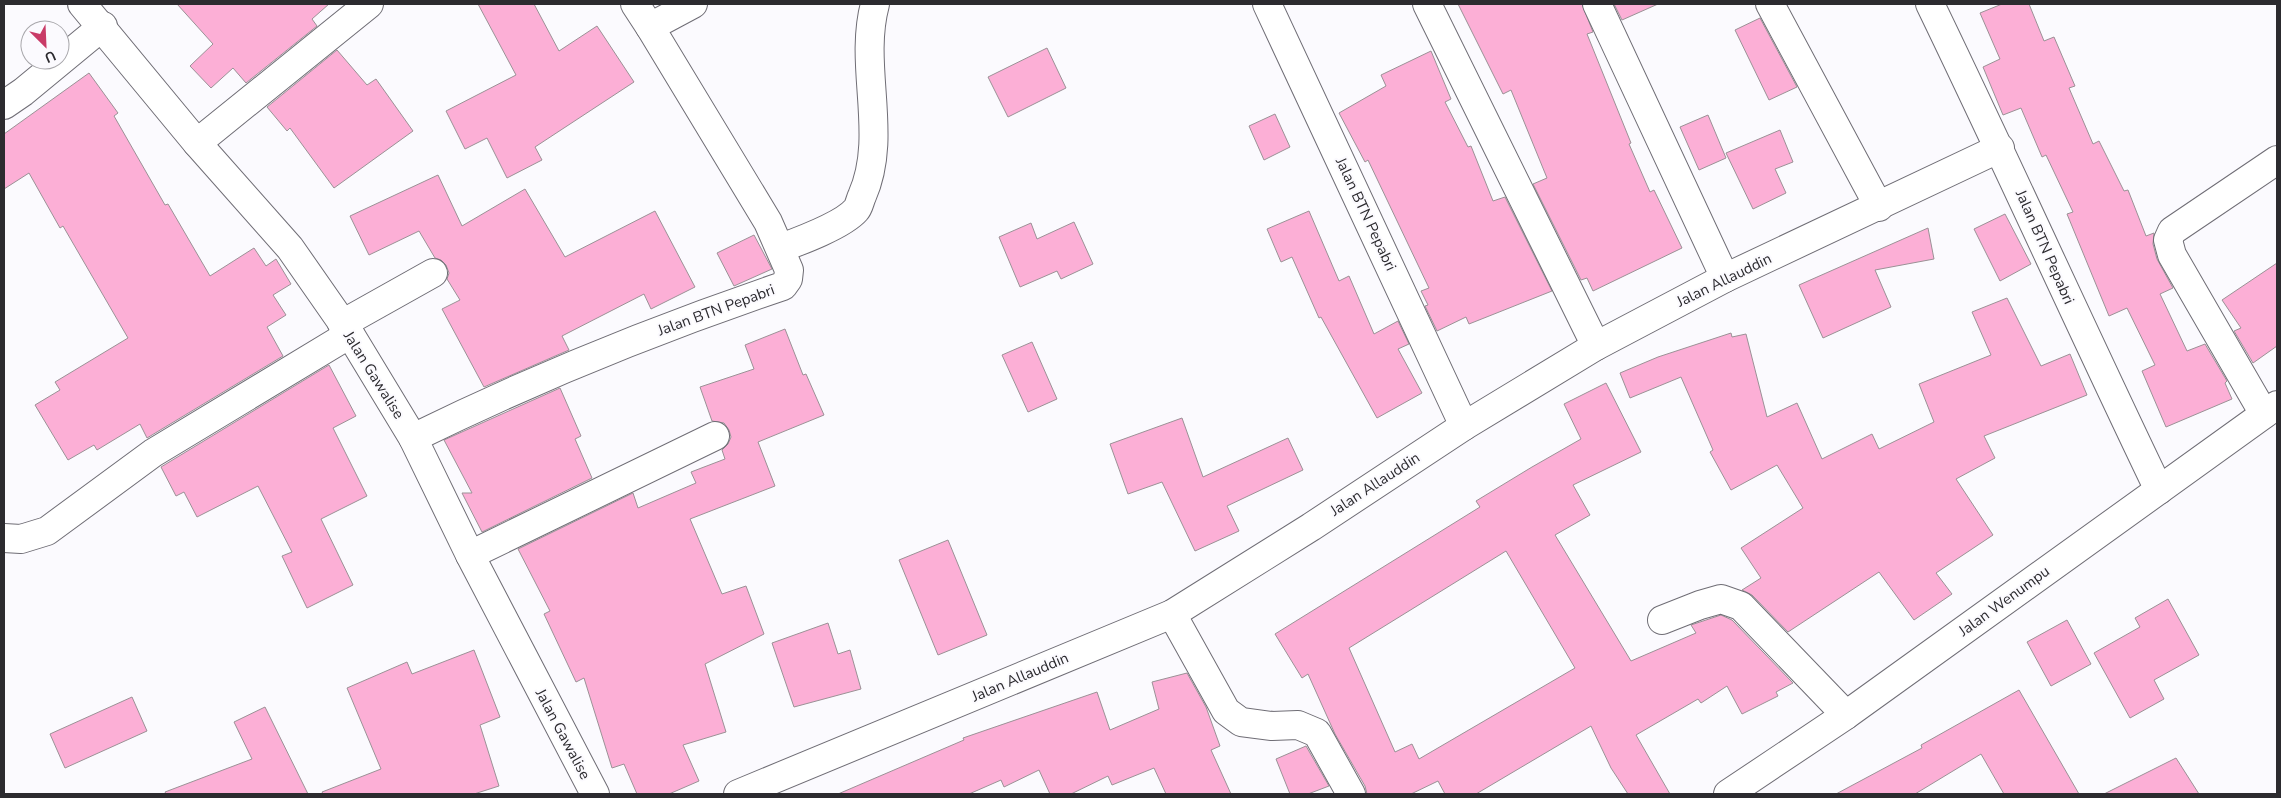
<svg xmlns="http://www.w3.org/2000/svg" width="2281" height="798" viewBox="0 0 2281 798" font-family="'Nunito Sans',sans-serif">
<style>
.building{fill:#fcafd6;stroke:#9b9196;fill-rule:evenodd}
.lines{fill:none;stroke-linecap:round;stroke-linejoin:round}
.minor-casing{stroke:#6f6d75;stroke-width:30}
.tertiary-casing{stroke:#6f6d75;stroke-width:30}
.minor{stroke:#fff;stroke-width:28}
.tertiary{stroke:#fff;stroke-width:28}
.labels{text-anchor:middle;stroke-width:4;stroke-linejoin:round;paint-order:stroke}
.street-label{font-size:15px;fill:#2c2b2f;stroke:#fbfafe}
</style>
<rect width="100%" height="100%" fill="#fbfafe"/>
<g class="building">
<polygon points="177,4 329,4 312,19 317,26 246,83 233,68 211,88 190,66 213,44"/>
<polygon points="478,4 534,4 559,51 597,26 634,82 535,147 542,160 507,178 487,138 465,149 446,111 516,75"/>
<polygon points="1458,4 1582,4 1593,32 1587,34 1631,143 1629,144 1650,192 1654,190 1682,248 1593,291 1587,278 1581,280 1533,184 1547,178 1511,90 1503,94"/>
<polygon points="1614,4 1658,4 1622,20"/>
<polygon points="2002,4 2029,4 2044,41 2054,37 2075,86 2069,88 2093,144 2099,141 2124,191 2128,190 2146,236 2154,233 2153,244 2157,259 2173,288 2160,294 2187,351 2205,344 2227,381 2225,383 2232,399 2166,427 2142,371 2155,365 2127,308 2109,316 2067,214 2073,212 2046,155 2042,157 2021,108 2003,115 1983,67 2000,59 1980,13"/>
<polygon points="1760,18 1797,87 1769,100 1735,30"/>
<polygon points="1047,48 1066,88 1008,117 988,77"/>
<polygon points="337,50 367,85 376,79 413,131 334,188 290,128 287,131 267,107"/>
<polygon points="1431,51 1451,99 1445,102 1468,147 1471,146 1493,201 1505,197 1552,291 1469,324 1466,317 1437,331 1425,306 1428,305 1421,291 1429,288 1368,160 1365,162 1339,113 1386,86 1381,75"/>
<polygon points="89,73 118,113 114,116 165,205 168,204 210,276 254,248 266,266 276,259 291,284 273,295 286,315 267,327 283,356 147,438 140,424 97,450 94,445 68,460 35,405 60,390 55,382 128,338 63,226 60,228 29,173 4,189 4,134"/>
<polygon points="1275,114 1290,147 1264,160 1249,126"/>
<polygon points="1708,115 1726,158 1699,170 1680,127"/>
<polygon points="1780,130 1793,162 1775,169 1786,193 1753,209 1726,153"/>
<polygon points="438,175 462,226 525,189 565,257 655,211 695,287 651,309 644,294 562,336 569,350 484,387 442,309 460,300 447,279 449,273 446,265 441,260 435,258 419,231 369,255 350,216"/>
<polygon points="1309,211 1339,281 1349,276 1374,334 1398,321 1409,344 1398,349 1422,393 1377,418 1321,317 1319,318 1292,257 1281,262 1267,229"/>
<polygon points="2005,214 2031,264 2000,281 1974,229"/>
<polygon points="1074,222 1093,264 1061,279 1057,271 1020,287 999,237 1031,223 1037,239"/>
<polygon points="1928,228 1934,259 1875,270 1891,307 1823,338 1799,285"/>
<polygon points="754,235 772,269 734,286 717,253"/>
<polygon points="2277,263 2277,346 2253,363 2234,331 2241,328 2222,300"/>
<polygon points="2007,298 2041,366 2070,354 2087,395 1984,436 1995,458 1956,479 1993,535 1936,573 1952,594 1914,620 1879,572 1788,632 1752,595 1742,590 1761,578 1741,548 1803,508 1777,465 1731,490 1710,452 1713,450 1681,377 1630,398 1620,373 1658,357 1731,333 1732,337 1746,334 1767,417 1797,403 1822,459 1872,434 1879,449 1934,422 1919,384 1991,355 1972,312"/>
<polygon points="785,329 803,375 806,374 824,415 758,442 775,486 690,519 722,594 746,586 764,634 705,664 726,732 683,745 699,781 669,794 637,794 624,764 612,768 584,678 576,682 544,614 550,611 518,549 633,493 638,508 696,483 691,472 725,459 722,450 728,444 731,437 729,430 724,423 712,421 700,387 754,369 745,345"/>
<polygon points="1032,342 1057,399 1028,412 1002,355"/>
<polygon points="329,365 356,416 333,428 367,496 321,519 353,585 307,608 282,556 292,552 258,486 197,517 184,492 176,496 161,467"/>
<path d="M1606,383L1641,452L1573,485L1590,515L1555,535L1631,661L1696,633L1691,625L1721,615L1732,620L1793,683L1776,692L1778,696L1742,714L1727,686L1701,703L1698,699L1636,735L1670,794H1628L1611,768L1591,726L1476,794H1445L1438,781L1411,794H1367L1365,786L1335,734L1308,674L1302,678L1275,634L1480,507L1476,501L1532,467L1581,439L1564,404ZM1506,551L1575,668L1419,759L1412,744L1395,752L1349,648Z"/>
<polygon points="560,388 581,436 575,439 592,478 482,532 462,493 472,493 444,440"/>
<polygon points="1182,418 1203,477 1288,438 1303,470 1227,506 1239,531 1195,551 1162,482 1128,494 1110,444"/>
<polygon points="948,540 987,635 938,655 899,560"/>
<polygon points="2168,599 2199,655 2154,680 2164,699 2130,718 2094,653 2140,627 2135,618"/>
<polygon points="2067,620 2091,664 2051,686 2027,642"/>
<polygon points="828,623 838,654 850,650 861,689 794,707 772,643"/>
<polygon points="474,650 500,717 480,725 499,786 474,794 323,794 322,792 381,769 347,688 407,662 412,674"/>
<polygon points="1187,673 1206,707 1220,746 1211,750 1231,794 1166,794 1154,768 1112,785 1108,776 1071,794 1050,794 1039,770 1004,787 1001,780 969,794 838,794 964,740 963,738 1097,692 1110,730 1159,709 1152,682"/>
<polygon points="2019,690 2079,794 2004,794 1981,754 1915,794 1836,794 1922,748 1921,745"/>
<polygon points="132,697 147,731 65,768 50,734"/>
<polygon points="265,707 308,794 166,794 165,792 252,759 234,722"/>
<polygon points="1306,746 1329,786 1308,794 1290,794 1276,759"/>
<polygon points="2176,758 2199,794 2104,794"/>
</g>
<g class="lines">
<g class="minor-casing">
<g id="minor">
<polyline points="635,4 650,27"/>
<polyline points="1267,4 1464,426"/>
<polyline points="1427,4 1596,346"/>
<polyline points="1597,4 1725,278"/>
<polyline points="1770,4 1879,207"/>
<path d="M1930,4C2008,165 2081,328 2159,490"/>
<polyline points="4,105 23,92 103,26"/>
<polyline points="197,143 369,4"/>
<path d="M781,248C800,241 843,225 856,210C859,207 860,200 862,196C889,135 858,67 875,4"/>
<polyline points="342,324 433,273"/>
<polyline points="2264,414 2172,255 2168,240 2172,231 2277,160"/>
<path d="M413,438C533,379 656,329 783,286L788,279L789,270L768,222L650,27L693,4"/>
<polyline points="4,538 21,539 47,531 153,453 350,334"/>
<polyline points="470,555 715,436"/>
<polyline points="1172,614 1226,711 1241,722 1272,726 1298,725 1317,733 1351,794"/>
<polyline points="1662,620 1700,605 1721,599 1741,606 1846,715"/>
<polyline points="738,794 1172,614 1311,527 1464,426 1596,346 1725,278 2000,148"/>
<polyline points="1728,794 1846,715 2277,405"/>
</g>
</g>
<g class="tertiary-casing">
<polyline id="tertiary" points="82,4 197,143 290,248 350,334 413,438 470,555 595,794"/>
</g>
<use href="#minor" class="minor"/>
<use href="#tertiary" class="tertiary"/>
</g>
<g class="labels">
<g class="street-label">
<text transform="translate(1366 214) rotate(65)" y="5">Jalan BTN Pepabri</text>
<text transform="translate(2045 247) rotate(66)" y="5">Jalan BTN Pepabri</text>
<text transform="translate(1724 280) rotate(-26)" y="5">Jalan Allauddin</text>
<text transform="translate(716 310) rotate(-20)" y="5">Jalan BTN Pepabri</text>
<text transform="translate(374 375) rotate(58)" y="5">Jalan Gawalise</text>
<text transform="translate(1375 484) rotate(-33)" y="5">Jalan Allauddin</text>
<text transform="translate(2004 601) rotate(-36)" y="5">Jalan Wenumpu</text>
<text transform="translate(1020 677) rotate(-23)" y="5">Jalan Allauddin</text>
<text transform="translate(563 734) rotate(62)" y="5">Jalan Gawalise</text>
</g>
</g>
<rect width="2281" height="798" fill="none" stroke="#2c2b2f" stroke-width="10"/>
<g transform="translate(45 45) rotate(156)"><circle r="24" fill="#fbfafe" stroke="#a8a7ab"/>
<path d="M0-4L9 19L0 12L-9 19Z" fill="#c93b67"/>
<text y="-8" font-size="14" font-weight="bold" text-anchor="middle" fill="#2c2b2f">U</text>
</g>
</svg>
